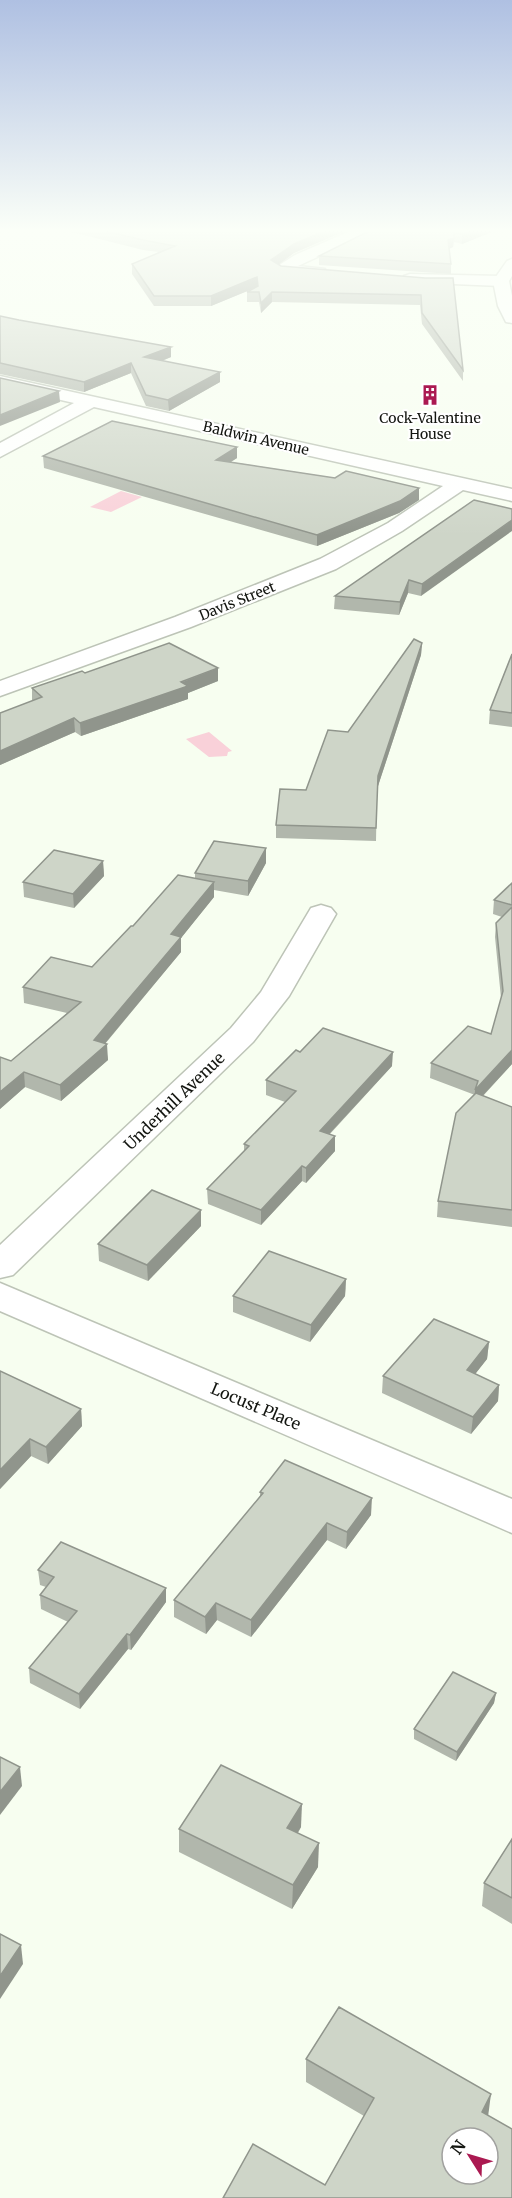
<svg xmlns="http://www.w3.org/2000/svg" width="512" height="2198" viewBox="0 0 512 2198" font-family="Merriweather,serif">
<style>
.water{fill:#f9d1d9}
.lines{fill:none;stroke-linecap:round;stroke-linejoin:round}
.minor-casing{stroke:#bdc4b7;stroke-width:3}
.secondary-casing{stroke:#bdc4b7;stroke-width:3}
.minor{fill:#fff;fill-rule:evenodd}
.secondary{fill:#fff;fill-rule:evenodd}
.wall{fill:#b1b7ac}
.shaded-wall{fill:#90958c}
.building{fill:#ced5c8;stroke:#90958c;stroke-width:1.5;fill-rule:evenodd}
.labels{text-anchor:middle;stroke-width:4.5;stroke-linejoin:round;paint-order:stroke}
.far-poi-label{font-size:14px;fill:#131510;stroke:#fff}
.far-street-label{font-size:14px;fill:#131510;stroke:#fff}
.street-label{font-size:16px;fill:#131510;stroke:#fff}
</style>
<rect width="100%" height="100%" fill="#f7fef0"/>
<g class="water">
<polygon points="121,491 142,497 111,512 90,507"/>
<polygon points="209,732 232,751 228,752 227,756 209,757 186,739"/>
</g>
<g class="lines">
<g class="minor-casing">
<g id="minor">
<polygon points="355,229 373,229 371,232 298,266 325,269 327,272 325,275 281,274 273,269 295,255"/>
<polygon points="410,274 501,276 509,281 501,286 404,282 402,279 404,276"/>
<polygon points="0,376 512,489 512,501 463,490 402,531 336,569 191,627 0,696 0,681 175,617 320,559 388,523 443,486 94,407 0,457 0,443 74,403 0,386"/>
<polygon points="321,905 331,908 336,914 289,996 253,1042 13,1275 0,1278 0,1245 231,1028 261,992 311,908"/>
<polygon points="0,1283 512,1499 512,1533 0,1311"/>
</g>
</g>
<g class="secondary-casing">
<polygon id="secondary" points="512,259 512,276 509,281 512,296 512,323 506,322 498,306 493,281 507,261"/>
</g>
<use href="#minor" class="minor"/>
<use href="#secondary" class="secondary"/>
</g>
<g class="wall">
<polygon points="60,229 346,229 343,232 294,253 278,265 281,266 425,278 463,370 463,381 422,324 420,305 272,302 261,313 259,302 247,302 247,292 252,289 211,306 154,306 132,274 132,264 159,252 143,250"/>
<polygon points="373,229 499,229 462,244 454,242 453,247 449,249 451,264 451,274 319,265 319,256"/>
<polygon points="0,316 171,357 162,361 220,372 220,382 169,411 146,406 131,373 84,392 0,374"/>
<polygon points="237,447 237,458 231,462 335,478 419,488 419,500 399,513 317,546 44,468 43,456"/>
<polygon points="474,500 421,596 408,593 399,615 334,609 335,596"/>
<polygon points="422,643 421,655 377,789 376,841 276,838 276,825 306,790 348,732"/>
<polygon points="512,654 512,727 489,724 490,710"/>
<polygon points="218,668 218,681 188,693 188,699 81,736 75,732 0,765 0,713 32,701 32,688 85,673"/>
<polygon points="266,848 266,863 248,896 214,890 214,897 181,938 181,952 105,1044 108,1060 61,1101 25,1087 0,1109 0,1057 11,1061 67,1013 24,1003 23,987 92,967 133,926 195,878 195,873"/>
<polygon points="103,861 104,876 74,908 24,897 23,882"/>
<polygon points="512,883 512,1064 483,1096 512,1107 512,1227 437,1217 438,1201 475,1095 430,1078 431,1063 491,1034 501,998 495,937 496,923 502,917 493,914 494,900"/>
<polygon points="300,1052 392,1066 330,1134 335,1151 306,1183 302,1181 261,1225 208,1204 207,1189 244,1152 244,1144 285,1102 266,1095 266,1080"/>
<polygon points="201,1226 148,1281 99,1261 98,1244"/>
<polygon points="346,1279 345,1296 310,1342 233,1312 233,1296"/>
<polygon points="489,1342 487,1359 475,1374 499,1385 498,1401 471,1434 382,1393 383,1376"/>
<polygon points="0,1371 81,1409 82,1426 48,1464 31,1456 0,1489"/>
<polygon points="260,1492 371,1515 346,1549 327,1540 251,1637 217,1620 206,1634 174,1617 174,1600 260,1497"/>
<polygon points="38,1570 166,1602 131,1650 128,1649 80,1709 30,1683 29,1668 68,1622 41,1609 40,1595 46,1587 40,1585"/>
<polygon points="496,1693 494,1703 456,1761 414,1739 414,1729"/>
<polygon points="301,1827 298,1833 318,1867 292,1909 179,1852 179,1829"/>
<polygon points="512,1839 512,1924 482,1906 484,1883"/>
<polygon points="306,2059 488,2115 325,2185 364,2116 306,2082"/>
</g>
<g class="shaded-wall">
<polygon points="329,229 346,229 343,232 294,253 271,270 271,260 294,244"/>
<polygon points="476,229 499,229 462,244 462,234"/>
<polygon points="454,238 453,247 448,249 448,240"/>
<polygon points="257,277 257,287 211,306 211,296"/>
<polygon points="272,292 272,302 261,313 261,303"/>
<polygon points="171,347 171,357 144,368 144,357"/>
<polygon points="131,363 131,373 84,392 84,382"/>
<polygon points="220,372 220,382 169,411 168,400"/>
<polygon points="59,391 60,402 0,426 0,415"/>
<polygon points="237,447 237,458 216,471 216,460"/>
<polygon points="419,488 419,500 399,513 317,546 317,535"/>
<polygon points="512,520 512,531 421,596 422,584"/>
<polygon points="409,580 408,593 399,615 400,602"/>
<polygon points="422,643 421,655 377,789 378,776"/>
<polygon points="218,668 218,681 188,693 188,699 81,736 80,723"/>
<polygon points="74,718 75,732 0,765 0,751"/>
<polygon points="266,848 266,863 248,896 248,881"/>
<polygon points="103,861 104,876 74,908 73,894"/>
<polygon points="214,882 214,897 181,938 181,952 97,1053 107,1044 108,1060 61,1101 60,1085 171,934"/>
<polygon points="512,1050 512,1064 474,1105 475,1090"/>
<polygon points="393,1052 392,1066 319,1145 320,1131"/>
<polygon points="24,1072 25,1087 0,1109 0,1092"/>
<polygon points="335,1136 335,1151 306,1183 306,1168"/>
<polygon points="302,1166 302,1181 261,1225 261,1210"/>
<polygon points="201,1210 201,1226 148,1281 147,1265"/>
<polygon points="346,1279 345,1296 310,1342 311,1325"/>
<polygon points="489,1342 487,1359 465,1387 467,1370"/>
<polygon points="499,1385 498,1401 471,1434 473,1417"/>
<polygon points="81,1409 82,1426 48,1464 46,1447"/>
<polygon points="30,1439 31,1456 0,1489 0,1470"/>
<polygon points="372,1498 371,1515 346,1549 347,1532"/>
<polygon points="327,1523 327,1540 251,1637 251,1620"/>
<polygon points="166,1588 166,1602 131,1650 130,1635"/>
<polygon points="216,1603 217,1620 206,1634 205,1617"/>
<polygon points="127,1634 128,1649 80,1709 79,1694"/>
<polygon points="496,1693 494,1703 456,1761 457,1752"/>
<polygon points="20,1767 22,1786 0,1815 0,1792"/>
<polygon points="302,1804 301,1827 286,1851 287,1828"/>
<polygon points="319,1843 318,1867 292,1909 293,1885"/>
<polygon points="21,1945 23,1964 0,1999 0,1976"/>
<polygon points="491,2094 488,2117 482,2112"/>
</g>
<g class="building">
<polygon points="96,229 329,229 294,244 271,260 281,266 425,278 453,278 463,370 422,313 421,295 272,292 261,303 259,292 247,292 258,286 257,277 211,296 154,296 132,264 175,246 143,240"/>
<polygon points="373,229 476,229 462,234 454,233 454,238 448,240 451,264 319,256"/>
<polygon points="0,316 19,320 171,347 144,357 220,372 168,400 146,395 131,363 84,382 0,363"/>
<polygon points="0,378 59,391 0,415"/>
<polygon points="112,421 237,447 216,460 335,478 346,471 419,488 400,501 317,535 43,456"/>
<polygon points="474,500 512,509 512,520 422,584 409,580 400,602 335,596"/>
<polygon points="414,639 422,643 378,776 376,828 276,825 280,789 306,790 328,730 348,732"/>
<polygon points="169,643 218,668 181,682 188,686 80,723 74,718 0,751 0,713 42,697 32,688 82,671 85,673"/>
<polygon points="512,654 512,713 490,710"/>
<polygon points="214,841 266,848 248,881 195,873"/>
<polygon points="54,850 103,861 73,894 23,882"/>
<polygon points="178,875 214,882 171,934 181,937 94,1040 107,1044 60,1085 24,1072 0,1092 0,1057 11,1061 81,1002 23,987 51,957 92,967 131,926 133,926"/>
<polygon points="512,883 512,905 494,900"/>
<polygon points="512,907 512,1050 475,1090 478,1081 431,1063 468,1026 491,1034 503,991 496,923"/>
<polygon points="323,1028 393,1052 320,1131 335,1136 306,1168 302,1166 261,1210 207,1189 249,1146 244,1144 296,1091 266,1080 296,1050 300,1052"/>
<polygon points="476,1093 512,1107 512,1210 438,1201 456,1113"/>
<polygon points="152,1190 201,1210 147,1265 98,1244"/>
<polygon points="269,1251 346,1279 311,1325 233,1296"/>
<polygon points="434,1319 489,1342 467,1370 499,1385 473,1417 383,1376"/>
<polygon points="0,1371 81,1409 46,1447 30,1439 0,1470"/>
<polygon points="285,1460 372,1498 347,1532 327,1523 251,1620 216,1603 205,1617 174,1600 263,1493 260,1492"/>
<polygon points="61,1542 166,1588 130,1635 127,1634 79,1694 29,1668 77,1611 40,1595 54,1577 38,1570"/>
<polygon points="453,1672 496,1693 457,1752 414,1729"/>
<polygon points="0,1757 20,1767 0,1792"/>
<polygon points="221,1765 302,1804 287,1828 319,1843 293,1885 179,1829"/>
<polygon points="512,1839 512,1898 484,1883"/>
<polygon points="0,1934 21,1945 0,1976"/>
<path d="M339,2007L491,2094L482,2112L512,2129V2198H223L253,2144L325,2185L374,2098L306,2059ZM452,2138H488V2174H452Z"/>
</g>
<linearGradient id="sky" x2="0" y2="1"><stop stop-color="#afc0e2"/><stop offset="0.43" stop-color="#fbfff8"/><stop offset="1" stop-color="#fbfff8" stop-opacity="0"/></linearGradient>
<rect width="512" height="536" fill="url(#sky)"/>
<defs>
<g id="building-bare" transform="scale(1.62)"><path d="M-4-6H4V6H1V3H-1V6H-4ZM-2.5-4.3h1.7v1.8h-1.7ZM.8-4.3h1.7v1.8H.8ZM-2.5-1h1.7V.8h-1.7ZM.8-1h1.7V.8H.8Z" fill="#ab1951" stroke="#fff" stroke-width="2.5" paint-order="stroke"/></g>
</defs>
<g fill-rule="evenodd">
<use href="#building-bare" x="430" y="395"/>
</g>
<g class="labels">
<g class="far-poi-label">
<text x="430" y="423">Cock-Valentine<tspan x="430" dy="16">House</tspan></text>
</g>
<g class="far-street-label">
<text transform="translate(256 438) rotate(13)" y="5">Baldwin Avenue</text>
<text transform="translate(237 601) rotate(-22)" y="5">Davis Street</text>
</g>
<g class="street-label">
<text transform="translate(174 1101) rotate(-44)" y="6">Underhill Avenue</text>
<text transform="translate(256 1406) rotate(23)" y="6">Locust Place</text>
</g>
</g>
<g transform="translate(470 2156) rotate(307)"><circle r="28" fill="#ffffff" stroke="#a1a19f" stroke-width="1.5"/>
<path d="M0-4.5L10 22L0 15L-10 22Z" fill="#ab1951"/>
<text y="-9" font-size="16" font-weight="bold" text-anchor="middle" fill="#131510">N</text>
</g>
</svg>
